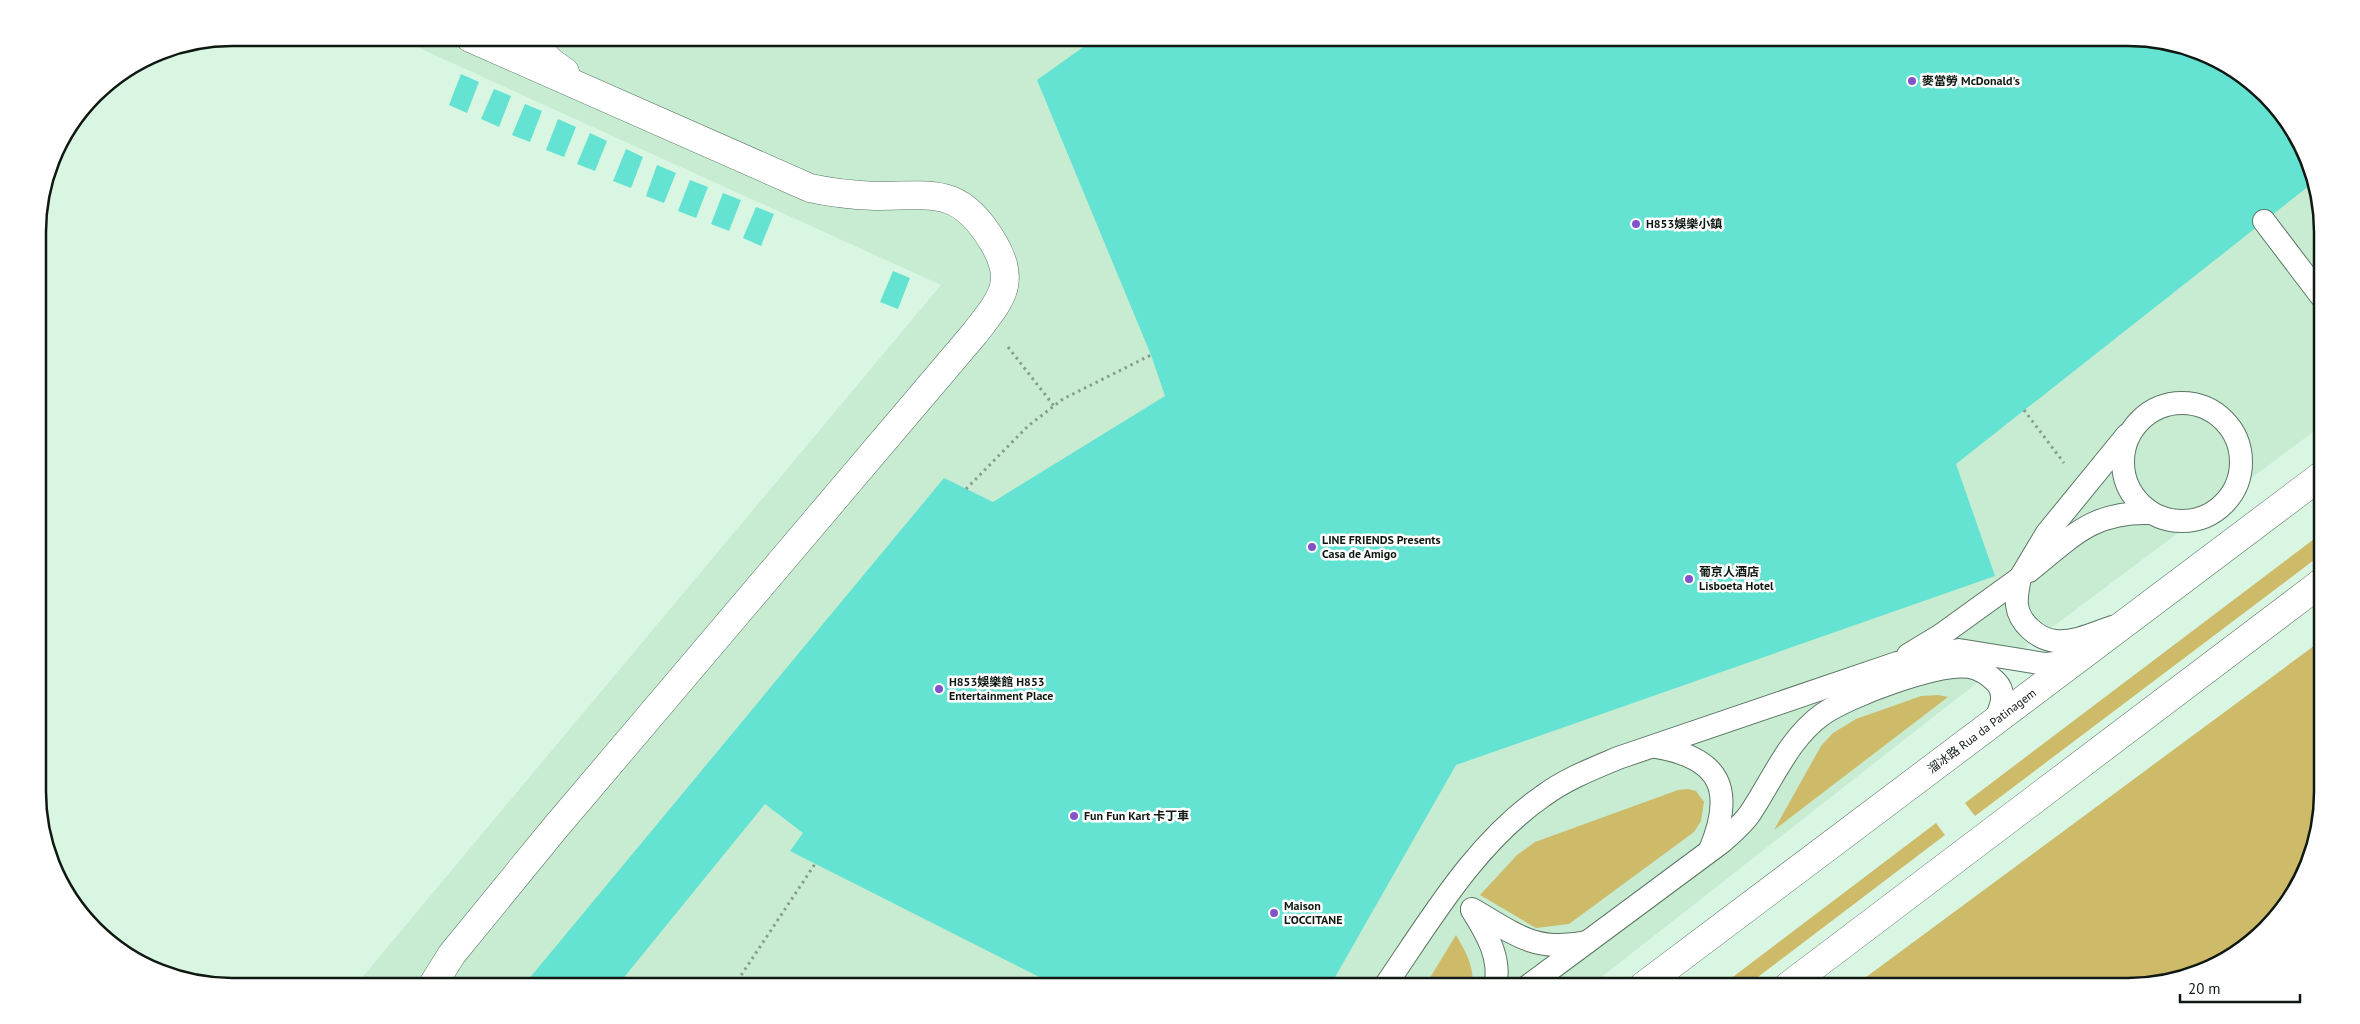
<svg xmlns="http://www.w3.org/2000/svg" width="2360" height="1024" viewBox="0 0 2360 1024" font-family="'PT Sans','Noto Sans SC',sans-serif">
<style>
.built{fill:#c7ecd2}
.green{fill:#cdbb6a}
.water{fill:#4fcfe7}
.building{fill:#64e3d2}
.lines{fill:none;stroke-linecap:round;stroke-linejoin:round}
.lane-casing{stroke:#5b7664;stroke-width:24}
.street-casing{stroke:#5b7664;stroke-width:29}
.path{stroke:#889e8e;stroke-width:3;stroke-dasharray:2.5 4;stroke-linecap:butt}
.lane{stroke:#fff;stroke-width:22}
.street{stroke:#fff;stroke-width:28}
.poi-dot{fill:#8353cc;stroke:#fff;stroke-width:2}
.labels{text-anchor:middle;stroke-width:5;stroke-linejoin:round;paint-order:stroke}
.poi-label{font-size:12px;font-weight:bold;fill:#0f1912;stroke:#fff;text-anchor:start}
.street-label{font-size:12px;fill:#0f1912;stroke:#fff}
.rim{fill:none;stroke:#0f1912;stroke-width:2.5}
</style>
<rect width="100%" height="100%" fill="#d8f6e1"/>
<polygon class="built" points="397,38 2127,38 2202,52 2246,78 2282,114 2308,158 2321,207 2321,426 1960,696 1590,986 355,986 941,285"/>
<g class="green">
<polygon points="2322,533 2322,554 1975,816 1965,803"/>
<polygon points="2322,640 2322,792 2308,866 2282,910 2246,946 2190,976 2140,986 1854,986"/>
<polygon points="1938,695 1948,697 1774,830 1821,746 1833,733 1856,719 1921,696"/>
<polygon points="1688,789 1696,791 1704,802 1701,821 1694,832 1569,924 1536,928 1480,895 1517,855 1535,842 1678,790"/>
<polygon points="1936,823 1945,835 1746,986 1721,986"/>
<path d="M1456,935C1467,954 1473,964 1473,986H1425Z"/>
</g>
<polygon class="water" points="961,979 1019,985 1023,986 924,986"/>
<g class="building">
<polygon points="1096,38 2127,38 2202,52 2246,78 2282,114 2308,158 2314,182 1956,464 1995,576 1456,765 1330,986 1057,986 790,851 803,833 765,804 617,986 523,986 944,478 993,502 1165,396 1151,355 1037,80"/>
<polygon points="461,74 479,82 467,113 449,105"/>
<polygon points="494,89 511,96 499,127 481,119"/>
<polygon points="525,104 542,111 530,142 512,135"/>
<polygon points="558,119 576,127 564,157 546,150"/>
<polygon points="590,133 607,141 595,171 577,164"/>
<polygon points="626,149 643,157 631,188 613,181"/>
<polygon points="657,165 676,173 664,203 646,196"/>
<polygon points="690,180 708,187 696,218 678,211"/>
<polygon points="723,193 741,200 729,231 711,224"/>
<polygon points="756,207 774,214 761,246 743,238"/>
<polygon points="893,271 910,278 898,309 880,302"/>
</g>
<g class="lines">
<g class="lane-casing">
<g id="lane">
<polyline points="2264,221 2321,296"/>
<circle cx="2182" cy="462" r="59"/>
<path d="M2029,571C2072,537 2092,511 2151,513"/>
<polyline points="2020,578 2047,533 2127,435"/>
<path d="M1908,655L1941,635L2020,578C2018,587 2016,596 2017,605C2019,623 2038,639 2055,641C2074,643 2095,633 2112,627"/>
<path d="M1656,747C1721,758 1735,790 1710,850"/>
<path d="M1472,909C1515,934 1535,953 1587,942"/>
<path d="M1472,910C1486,932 1502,959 1495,986"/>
<path d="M1385,986C1431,919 1475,843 1543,796C1566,779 1592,769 1618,758L1897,663L1959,650L2045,664L2075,661"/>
<path d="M1528,986L1722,842C1732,833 1744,823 1751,812C1773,779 1789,738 1823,714C1849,696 1938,662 1970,667C1980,669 1988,674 1996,682C2007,693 2001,708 1995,720"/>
</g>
</g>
<g class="street-casing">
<g id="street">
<polyline points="528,38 551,62 565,72"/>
<path d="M432,986L452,954L555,828L975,333C1000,300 1018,283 993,242C959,185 932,196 875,196C853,195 832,193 810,188L470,38"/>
<polyline points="1643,986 2322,475"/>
<polyline points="1788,986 2322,582"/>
</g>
</g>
<g class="path">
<polyline points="1008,347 1054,406"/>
<polyline points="2024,410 2064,463"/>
<polyline points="966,489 1028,426 1063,399 1151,355"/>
<polyline points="734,986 815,864"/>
</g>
<use href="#lane" class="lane"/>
<use href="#street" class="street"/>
</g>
<g class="poi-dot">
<circle cx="1912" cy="81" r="5"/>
<circle cx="1636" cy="224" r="5"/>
<circle cx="1312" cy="547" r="5"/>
<circle cx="1689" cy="579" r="5"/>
<circle cx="939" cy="689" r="5"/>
<circle cx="1074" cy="816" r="5"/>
<circle cx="1274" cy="913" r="5"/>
</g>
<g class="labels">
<g class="poi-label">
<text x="1922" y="85">麥當勞 McDonald's</text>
<text x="1646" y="228">H853娛樂小鎮</text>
<text x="1322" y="544">LINE FRIENDS Presents<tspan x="1322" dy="14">Casa de Amigo</tspan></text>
<text x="1699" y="576">葡京人酒店<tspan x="1699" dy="14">Lisboeta Hotel</tspan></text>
<text x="949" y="686">H853娛樂館 H853<tspan x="949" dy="14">Entertainment Place</tspan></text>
<text x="1084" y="820">Fun Fun Kart 卡丁車</text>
<text x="1284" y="910">Maison<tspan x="1284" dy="14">L’OCCITANE</tspan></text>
</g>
<g class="street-label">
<text transform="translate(1982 731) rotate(-37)" y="4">溜冰路 Rua da Patinagem</text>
</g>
</g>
<path d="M0 0H2360V1024H0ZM232 46H2128A186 186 0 0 1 2314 232V792A186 186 0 0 1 2128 978H232A186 186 0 0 1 46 792V232A186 186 0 0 1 232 46Z" fill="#fff" fill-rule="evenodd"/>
<path class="rim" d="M232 46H2128A186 186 0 0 1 2314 232V792A186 186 0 0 1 2128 978H232A186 186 0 0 1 46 792V232A186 186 0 0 1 232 46Z"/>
<path d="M2180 994v8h120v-8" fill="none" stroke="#0f1912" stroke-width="2.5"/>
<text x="2188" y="994" font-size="15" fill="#0f1912" stroke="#ffffff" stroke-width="4" paint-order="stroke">20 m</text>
</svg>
